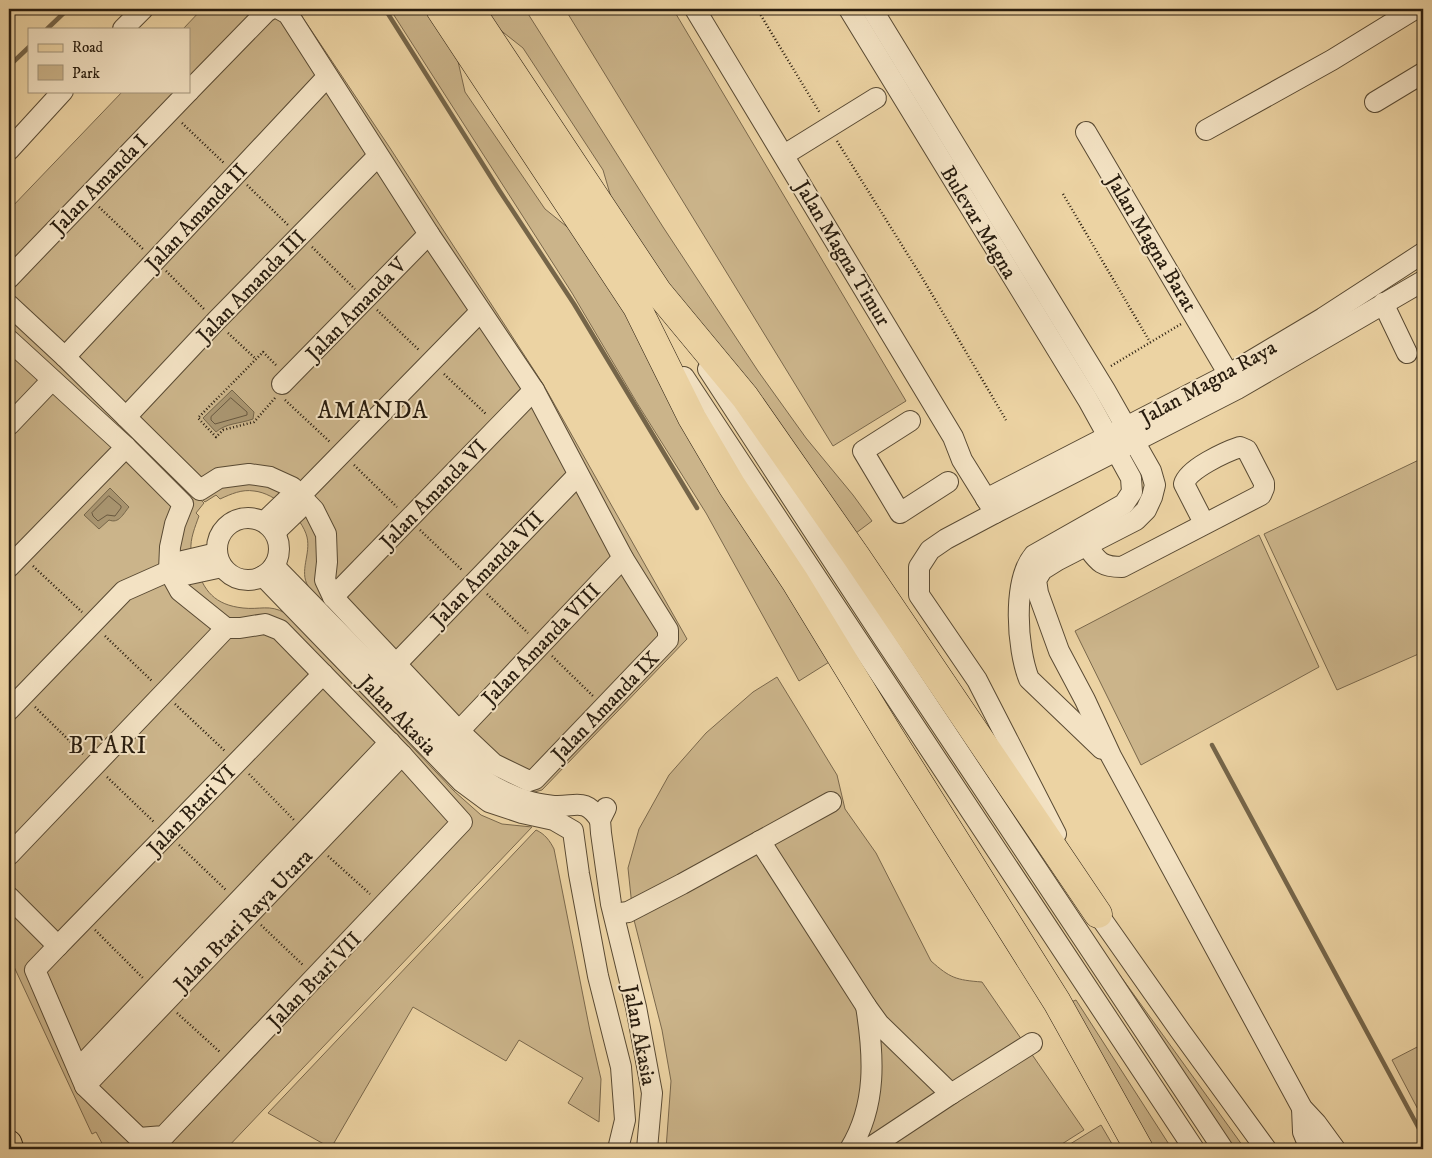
<svg xmlns="http://www.w3.org/2000/svg" width="1432" height="1158" viewBox="0 0 1432 1158" font-family="'IM FELL DW Pica',serif">
<style>
.green{fill:#cbb48a;stroke:#7a684c}
.water{fill:#a99570;stroke:#756549}
.lines{fill:none;stroke-linecap:round;stroke-linejoin:round}
.shore{stroke:#68583f;stroke-width:1}
.stream{stroke:#756549;stroke-width:4.5}
.minor-casing{stroke:#594a33;stroke-width:22}
.major-casing{stroke:#281c0e;stroke-width:27}
.highway-casing{stroke:#281c0e;stroke-width:29}
.path{stroke:#281c0e;stroke-width:2.5;stroke-dasharray:1 2.5;stroke-linecap:butt}
.minor{stroke:#f3e2c3;stroke-width:20}
.major{stroke:#ecd3a3;stroke-width:25}
.highway{stroke:#ecd3a3;stroke-width:28}
.labels{text-anchor:middle;stroke-width:4;stroke-linejoin:round;paint-order:stroke}
.street-label{font-size:21px;fill:#281c0e;stroke:#f3e2c3}
.quarter-label{font-size:24px;letter-spacing:1px;fill:#281c0e;stroke:#f3e2c3}
</style>
<rect width="100%" height="100%" fill="#ecd3a3"/>
<filter id="stains"><feTurbulence type="fractalNoise" baseFrequency=".004" numOctaves="4"/><feColorMatrix values="0 0 0 0 .2 0 0 0 0 .09 0 0 0 0 .02 0 0 0 .5 -.17"/></filter>
<radialGradient id="worn" r=".72"><stop offset=".6" stop-color="#630" stop-opacity="0"/><stop offset="1" stop-color="#630" stop-opacity=".3"/></radialGradient>
<g class="green">
<path d="M202,9H296L301,15L390,148L543,384L687,639L542,790L527,794L499,781L308,586C299,571 311,554 307,537C302,517 275,493 254,491C242,489 231,494 220,499L216,495L205,502L9,315V210L123,91H189V29H183Z"/>
<polygon points="390,9 425,9 457,57 465,92 545,209 571,230 623,309 834,659 799,681 706,513 637,403 572,293"/>
<polygon points="485,9 525,9 663,227 758,371 806,438 853,495 872,521 856,533 679,301 613,204 603,170 523,48 499,29"/>
<polygon points="565,9 673,9 906,401 833,446"/>
<path d="M9,318L204,503L196,513L199,516C195,527 190,539 191,550C191,555 194,560 196,565C203,591 215,605 243,608C259,610 270,604 285,613L454,791L481,815L502,824L532,827L226,1149H105L96,1132L92,1134L9,956Z"/>
<polygon points="1423,458 1423,652 1337,690 1264,534"/>
<polygon points="1259,535 1319,667 1141,765 1075,631"/>
<path d="M777,677L837,775L845,809L876,853L931,961C950,978 956,980 982,982L1084,1130L1054,1149H666L671,1081L662,1030L633,916L628,868L639,829L669,775L706,733L753,692Z"/>
<path d="M536,830C545,834 550,841 554,849L590,1031L601,1079L599,1122L568,1103L583,1078L519,1040L506,1061L413,1007L331,1148L268,1113Z"/>
<polygon points="1119,974 1245,1149 1230,1149 1115,976"/>
<polygon points="1076,1000 1172,1149 1153,1149 1071,1002"/>
<polygon points="1423,1044 1423,1119 1392,1060"/>
<polygon points="1101,1125 1115,1149 1062,1149"/>
</g>
<g class="water">
<path d="M232,390L254,412L253,419C239,424 226,423 216,432L203,418Z"/>
<path d="M110,488L129,507C123,514 119,524 109,520L99,529L84,515Z"/>
</g>
<g class="lines">
<g class="shore">
<polygon points="231,398 247,412 247,415 215,424 211,420 211,417"/>
<polygon points="109,496 121,506 121,508 115,516 107,515 98,521 93,516 92,513"/>
</g>
<g class="stream">
<polyline points="385,9 499,190 574,304 697,508"/>
<polyline points="47,29 68,9"/>
<polyline points="9,66 29,47"/>
<polyline points="1212,745 1423,1136"/>
</g>
<g class="minor-casing">
<g id="minor">
<polyline points="695,9 953,437 962,460 995,513"/>
<path d="M849,9L1088,400L1131,478L1132,492L1124,504L1034,555C1012,581 1017,649 1029,679L1102,749"/>
<polyline points="872,9 1105,390 1151,471 1155,485 1152,497 1146,510 1136,520 1058,560 1042,570 1036,580 1038,593 1059,651 1085,700 1111,756 1302,1108 1316,1123 1335,1149"/>
<polyline points="123,29 143,9"/>
<polyline points="189,91 266,12 271,9"/>
<polyline points="1375,102 1423,73"/>
<polyline points="1206,130 1332,60 1415,9"/>
<polyline points="1086,132 1235,385"/>
<polyline points="9,150 63,91"/>
<polyline points="784,155 876,98"/>
<polyline points="9,278 189,91"/>
<polyline points="1383,303 1407,353"/>
<polyline points="9,305 65,357 200,490 219,478 249,474 270,477 292,487 314,510 326,534 327,562 325,580 333,597 459,731 494,764 529,781 535,779 668,640 668,630 623,558 534,390 429,234 288,14 279,9"/>
<polyline points="9,340 126,447 183,504 175,524 170,547 169,571 180,591 226,628 240,628 265,624 280,630 402,755 462,822 164,1136 139,1138 85,1086 35,970 58,946 9,897"/>
<polyline points="65,357 327,77"/>
<polyline points="708,369 884,639 1223,1149"/>
<polyline points="684,377 1194,1149"/>
<polyline points="282,384 429,234"/>
<polyline points="126,417 216,321 378,156"/>
<polyline points="910,421 863,451 900,513 948,482"/>
<polyline points="9,425 52,380"/>
<polyline points="300,496 480,312"/>
<polyline points="986,499 1229,374 1323,318 1423,253"/>
<circle cx="248" cy="549" r="31"/>
<polyline points="264,522 288,499 300,496"/>
<polyline points="275,532 299,509 300,496"/>
<path d="M1086,545C1098,561 1100,567 1122,567L1261,495L1264,488V483L1247,450L1240,447C1225,452 1188,469 1184,484L1204,523"/>
<path d="M274,566L482,779C497,789 511,796 528,801C536,804 547,805 555,806C576,807 585,797 600,820"/>
<polyline points="9,567 126,447"/>
<polyline points="169,571 185,575 222,567"/>
<polyline points="263,576 462,782 489,802 522,813 554,820 573,831 579,874 598,976 621,1067 625,1120 618,1149"/>
<polyline points="333,597 534,390"/>
<polyline points="396,664 578,475"/>
<polyline points="9,710 124,591 169,571 183,561 217,553"/>
<polyline points="459,731 623,558"/>
<polyline points="606,808 600,820 601,833 611,904 636,1007 652,1093 647,1149"/>
<polyline points="1056,834 977,680 919,595 919,567 930,550 946,539 995,513 1237,389 1423,281"/>
<polyline points="760,841 866,1006"/>
<polyline points="9,855 226,628"/>
<polyline points="1092,901 1098,914 1181,1032 1266,1149"/>
<polyline points="614,914 628,912 682,884 831,802"/>
<polyline points="58,946 323,674"/>
<polyline points="78,1069 390,742"/>
<polyline points="85,1086 402,755"/>
<polyline points="951,1094 1032,1043"/>
<polyline points="1302,1108 1303,1132 1310,1149"/>
<path d="M850,1149C877,1105 874,1056 866,1006L879,1024L951,1094L868,1149"/>
</g>
</g>
<g class="major-casing">
<polyline id="major" points="9,1143 11,1149"/>
</g>
<g class="highway-casing">
<g id="highway">
<polyline points="440,9 637,307 692,418 732,486 795,581 889,735 1057,1002 1139,1149"/>
<polyline points="470,9 658,292 745,397 856,556 1098,914"/>
</g>
</g>
<g class="path">
<polyline points="757,9 820,113"/>
<polyline points="182,123 225,164"/>
<polyline points="837,141 923,279 1006,420"/>
<polyline points="247,185 288,225"/>
<polyline points="1063,194 1150,342"/>
<polyline points="99,207 144,250"/>
<polyline points="312,247 355,289"/>
<polyline points="166,271 205,310"/>
<polyline points="377,310 420,351"/>
<polyline points="228,333 256,359"/>
<polyline points="1111,366 1181,324"/>
<polyline points="444,374 487,415"/>
<polyline points="275,398 254,422 223,430 216,437 198,418 263,352 277,366"/>
<polyline points="285,400 330,442"/>
<polyline points="354,465 397,507"/>
<polyline points="420,530 463,571"/>
<polyline points="33,566 82,612"/>
<polyline points="487,594 528,633"/>
<polyline points="105,636 153,682"/>
<polyline points="552,656 593,696"/>
<polyline points="175,704 225,751"/>
<polyline points="35,707 83,754"/>
<polyline points="249,774 294,820"/>
<polyline points="107,777 155,823"/>
<polyline points="179,845 226,890"/>
<polyline points="328,856 370,894"/>
<polyline points="261,925 304,966"/>
<polyline points="95,930 143,978"/>
<polyline points="177,1013 221,1053"/>
</g>
<use href="#minor" class="minor"/>
<use href="#major" class="major"/>
<use href="#highway" class="highway"/>
</g>
<g class="labels">
<g class="street-label">
<text transform="translate(99 184) rotate(-46)" y="7">Jalan Amanda I</text>
<text transform="translate(196 217) rotate(-47)" y="7">Jalan Amanda II</text>
<text transform="translate(979 222) rotate(59)" y="7">Bulevar Magna</text>
<text transform="translate(1152 243) rotate(59)" y="7">Jalan Magna Barat</text>
<text transform="translate(843 253) rotate(59)" y="7">Jalan Magna Timur</text>
<text transform="translate(251 286) rotate(-46)" y="7">Jalan Amanda III</text>
<text transform="translate(356 309) rotate(-46)" y="7">Jalan Amanda V</text>
<text transform="translate(1208 382) rotate(-29)" y="7">Jalan Magna Raya</text>
<text transform="translate(433 494) rotate(-46)" y="7">Jalan Amanda VI</text>
<text transform="translate(487 569) rotate(-46)" y="7">Jalan Amanda VII</text>
<text transform="translate(541 644) rotate(-46)" y="7">Jalan Amanda VIII</text>
<text transform="translate(605 706) rotate(-46)" y="7">Jalan Amanda IX</text>
<text transform="translate(398 715) rotate(46)" y="7">Jalan Akasia</text>
<text transform="translate(191 810) rotate(-46)" y="7">Jalan Btari VI</text>
<text transform="translate(243 920) rotate(-46)" y="7">Jalan Btari Raya Utara</text>
<text transform="translate(314 980) rotate(-46)" y="7">Jalan Btari VII</text>
<text transform="translate(640 1035) rotate(79)" y="7">Jalan Akasia</text>
</g>
<g class="quarter-label">
<text x="373" y="418">AMANDA</text>
<text x="108" y="753">BTARI</text>
</g>
</g>
<rect width="1432" height="1158" fill="none" stroke="#ecd3a3" stroke-width="30"/>
<rect x="10" y="10" width="1412" height="1138" fill="none" stroke="#281c0e" stroke-width="2.5"/>
<rect x="15" y="15" width="1402" height="1128" fill="none" stroke="#281c0e"/>
<rect x="28" y="28" width="162" height="65" fill="#f3e2c3" stroke="#a2937b"/>
<rect x="38" y="44" width="25" height="8" fill="#ecd3a3" stroke="#a2937b"/>
<text x="72" y="52" font-size="15" fill="#281c0e">Road</text>
<rect x="38" y="65" width="25" height="15" fill="#cbb48a" stroke="#a2937b"/>
<text x="72" y="78" font-size="15" fill="#281c0e">Park</text>
<rect width="100%" height="100%" filter="url(#stains)"/>
<rect width="100%" height="100%" fill="url(#worn)"/>
</svg>
